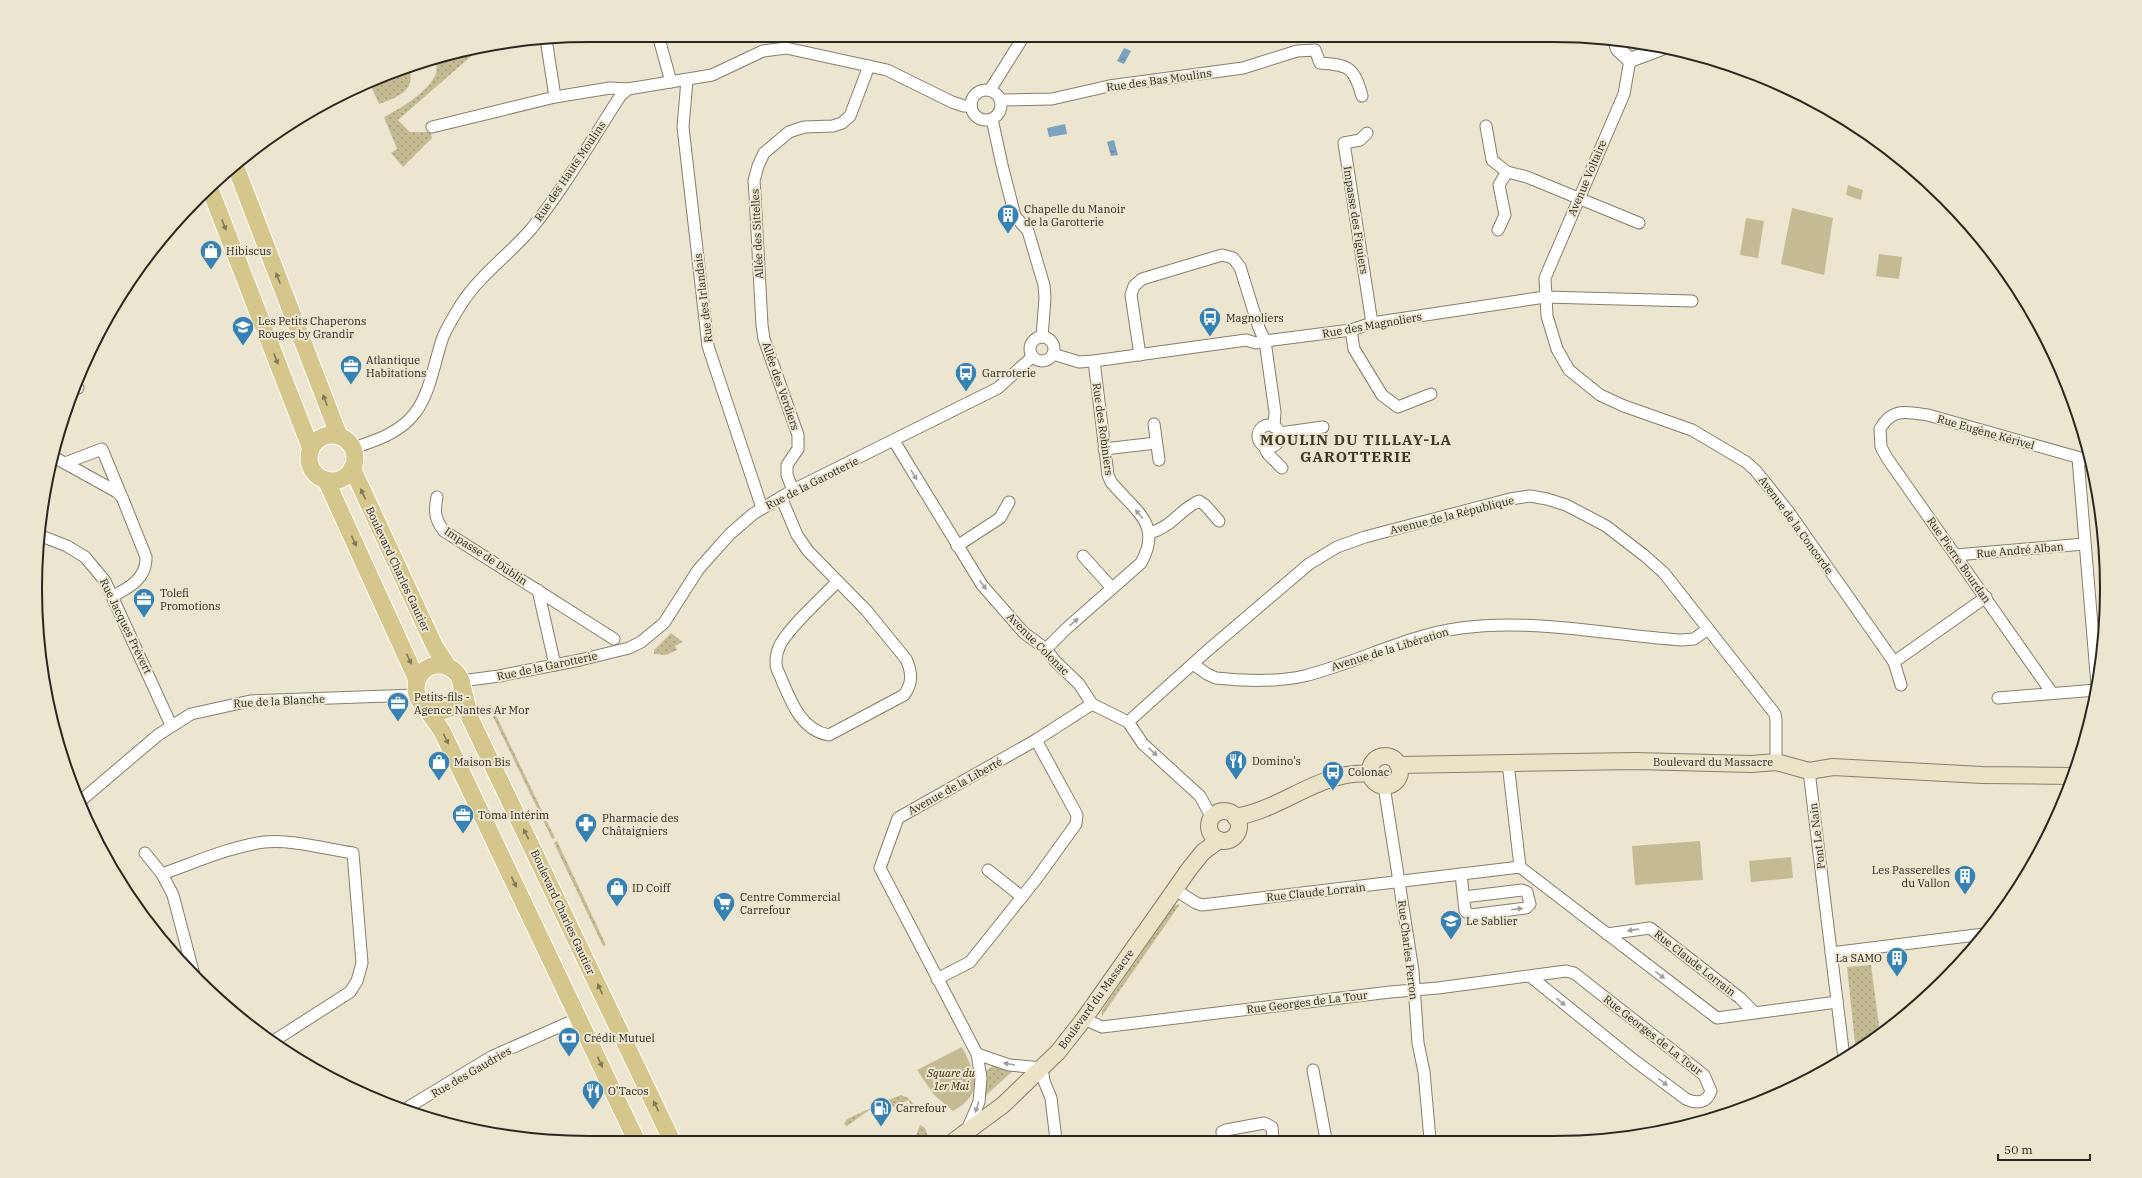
<svg xmlns="http://www.w3.org/2000/svg" width="2142" height="1178" viewBox="0 0 2142 1178" font-family="'IBM Plex Serif',serif">
<style>
.grass{fill:url(#grass-dots)}
.cemetery{fill:url(#cemetery-stones)}
.park{fill:#c5bb93}
.water{fill:url(#water-ripples)}
.lines{fill:none;stroke-linecap:round;stroke-linejoin:round}
.minor-casing{stroke:#847f6b;stroke-width:13}
.tertiary-casing{stroke:#847f6b;stroke-width:16}
.secondary-casing{stroke:#847f6b;stroke-width:18}
.primary-casing{stroke:#fff;stroke-width:19}
.minor{stroke:#fff;stroke-width:11}
.tertiary{stroke:#fff;stroke-width:14}
.secondary{stroke:#eae3c6;stroke-width:16}
.primary{stroke:#d5c78c;stroke-width:17}
.oneway{fill:#807856}
.oneway2{fill:#9f9e9b}
.labels{text-anchor:middle;stroke-width:4;stroke-linejoin:round;paint-order:stroke}
.street-label{font-size:11px;fill:#2a2820;stroke:#ece6d0}
.poi-label{font-size:11px;fill:#2a2820;stroke:#ece6d0;text-anchor:start}
.park-label{font-size:11px;font-style:italic;fill:#332b05;stroke:#ece6d0}
.district-label{font-size:15px;font-weight:bold;letter-spacing:1px;fill:#3f3a28;stroke:#ece6d0}
.rim{fill:none;stroke:#2a2820;stroke-width:2}
</style>
<defs>
<pattern id="grass-dots" width="8" height="8" patternUnits="userSpaceOnUse"><rect width="8" height="8" fill="#c5bb93"/><path d="M2 2h.1M6 6h.1" fill="none" stroke="#a09878" stroke-width="1.8" stroke-linecap="round"/></pattern>
<pattern id="cemetery-stones" width="16" height="16" patternUnits="userSpaceOnUse"><rect width="16" height="16" fill="#c5bb93"/><path d="M2 7V4a2 2 0 0 1 4 0v3zM10 15v-3a2 2 0 0 1 4 0v3z" fill="#a09878"/></pattern>
<pattern id="water-ripples" width="26" height="14" patternUnits="userSpaceOnUse"><rect width="26" height="14" fill="#7ba2c0"/><path d="M2 4q2-2 4 0t4 0M15 11q2-2 4 0t4 0" fill="none" stroke="#65849c"/></pattern>
</defs>
<rect width="100%" height="100%" fill="#ece6d0"/>
<g class="grass">
<path d="M484,45L398,120L410,132H430L432,138L403,167L391,153L397,149L384,117C400,109 430,91 436,73C437,69 436,63 436,58Z"/>
<path d="M408,66C418,90 398,97 379,104L370,84L406,70L405,67Z"/>
<polygon points="671,633 683,642 675,646 677,650 666,655 654,654 654,650"/>
<polygon points="491,705 555,838 552,839 488,706"/>
<polygon points="557,841 606,945 603,946 554,843"/>
<polygon points="1180,904 1102,1016 1102,1010 1174,906"/>
<polygon points="1871,965 1880,1033 1856,1052 1847,967"/>
<polygon points="994,1065 1015,1069 985,1096 984,1073"/>
<polygon points="901,1095 908,1098 915,1106 906,1110 905,1109 911,1106 909,1100 898,1105 901,1112 885,1101"/>
<polygon points="875,1106 847,1126 844,1124 847,1119"/>
<polygon points="920,1125 925,1128 928,1137 922,1141 914,1141"/>
</g>
<polygon class="cemetery" points="1321,36 1376,36 1323,42"/>
<g class="park">
<polygon points="1848,185 1863,190 1861,200 1846,195"/>
<polygon points="1792,208 1833,218 1824,275 1781,264"/>
<polygon points="1746,218 1764,221 1758,258 1740,255"/>
<polygon points="1879,254 1902,257 1899,279 1876,276"/>
<polygon points="1700,841 1703,880 1635,885 1632,846"/>
<polygon points="1791,857 1793,878 1751,882 1749,861"/>
<path d="M962,1047C976,1074 984,1094 953,1111L934,1095L917,1070Z"/>
</g>
<g class="water">
<polygon points="1124,48 1131,51 1124,64 1117,61"/>
<polygon points="1065,124 1067,134 1049,137 1047,128"/>
<polygon points="1114,140 1118,155 1111,156 1107,142"/>
</g>
<g class="lines">
<g class="minor-casing">
<g id="minor">
<polyline points="658,35 671,82"/>
<polyline points="546,39 555,97"/>
<polyline points="1630,60 1624,94 1545,278 1547,316 1557,349 1569,370 1600,395 1624,406 1692,430 1746,462 1756,471 1788,511 1894,662 1986,597"/>
<polyline points="687,80 683,127 708,346 762,508"/>
<circle cx="986" cy="105" r="15"/>
<polyline points="990,90 1024,36"/>
<path d="M1001,100L1052,99L1109,86L1243,68L1297,51L1315,50L1320,63C1349,65 1354,67 1362,96"/>
<polyline points="992,119 1002,165 1015,216 1028,231 1044,285 1045,298 1042,337"/>
<polyline points="1486,126 1492,160 1507,172 1527,177 1639,223"/>
<polyline points="432,127 555,97 610,88 628,89"/>
<polyline points="1367,133 1360,140 1344,143 1372,323"/>
<polyline points="1498,230 1505,215 1499,185 1507,172"/>
<polyline points="1351,330 1354,349 1382,395 1398,407 1431,394"/>
<circle cx="1042" cy="349" r="12"/>
<polyline points="1053,354 1079,362 1094,361 1246,340 1256,343 1265,341 1351,330 1372,323 1545,297 1692,301"/>
<polyline points="1140,355 1131,295 1134,286 1142,279 1222,255 1233,258 1240,267 1259,328 1265,341 1275,412 1274,427"/>
<polyline points="73,390 78,388 75,383"/>
<polyline points="1154,424 1159,460"/>
<circle cx="1269" cy="436" r="11"/>
<polyline points="1280,433 1323,427"/>
<polyline points="894,441 982,585 1024,633 1046,649 1055,661 1079,684 1092,704 1128,722 1143,744 1200,796 1212,818"/>
<polyline points="1264,446 1268,454 1282,468"/>
<path d="M353,448C375,441 400,433 415,413C431,392 434,362 443,337C448,325 455,314 462,303C481,274 510,254 532,228C565,187 592,139 621,95L628,89L712,75L763,51L786,48L887,70L952,102L964,106H971"/>
<polyline points="1104,449 1156,443"/>
<path d="M52,456L117,492L122,497L146,557C147,578 129,588 113,596"/>
<polyline points="2078,458 2097,685"/>
<polyline points="65,463 102,449 121,495"/>
<polyline points="793,490 787,475 787,465 798,449 798,435 764,339 762,325 755,195 754,181 758,166 764,153 789,132 804,127 833,126 842,123 850,116 869,66"/>
<path d="M437,497C434,511 435,520 444,531L614,639"/>
<path d="M781,497L797,535L808,551L866,610L906,659C912,672 913,683 904,695L829,735C798,730 789,695 777,669C775,661 776,653 780,645C789,627 822,598 837,582"/>
<path d="M1150,533C1172,527 1180,509 1199,501L1205,505L1219,521"/>
<polyline points="39,535 67,546 85,557 105,581 171,725"/>
<polyline points="957,546 1000,518 1009,502"/>
<polyline points="1956,555 2084,544"/>
<polyline points="1083,556 1112,588"/>
<polyline points="538,590 555,665"/>
<path d="M1046,649L1067,628L1141,563C1163,524 1135,511 1111,482L1108,475L1094,361"/>
<polyline points="1894,662 1901,685"/>
<path d="M1193,664L1207,674L1216,678C1241,681 1279,682 1304,676C1357,663 1407,635 1461,628C1534,618 1608,635 1681,640L1694,639L1708,629"/>
<polyline points="461,681 499,676 580,660 629,648 641,642 664,623 698,570 712,554 730,534 753,514 793,490 998,388 1032,357"/>
<path d="M2052,693L1887,458L1881,447L1880,429C1892,407 1907,412 1928,415L2091,461"/>
<polyline points="1998,698 2096,690"/>
<polyline points="1128,722 1207,651 1309,564 1337,547 1365,537 1510,499 1530,496 1547,499 1566,505 1606,526 1645,556 1664,573 1775,714 1776,720 1776,762"/>
<polyline points="1508,763 1520,867"/>
<polyline points="1809,771 1844,1058"/>
<polyline points="1384,786 1413,971 1418,1043 1424,1072 1430,1139"/>
<polyline points="78,803 158,735 191,714 250,701 416,695"/>
<polyline points="145,853 162,874 173,895 194,975"/>
<polyline points="988,870 1022,897"/>
<path d="M162,874C196,862 229,847 264,842C291,839 326,849 353,853L362,963L357,981L350,992L272,1042"/>
<polyline points="1461,874 1465,911 1471,915 1526,908 1530,904 1527,892 1522,890 1464,897"/>
<polyline points="1174,889 1196,903 1202,905 1520,867 1717,1018 1837,1002"/>
<polyline points="1607,934 1650,928 1740,998 1754,1012"/>
<polyline points="1831,953 1984,934"/>
<polyline points="937,979 970,962 1037,878 1076,824 1077,815 1036,740"/>
<path d="M1084,1019L1102,1027L1390,992L1438,988L1566,971L1574,973L1704,1075L1711,1091C1707,1103 1697,1104 1686,1099L1635,1061L1531,977"/>
<polyline points="977,1054 1009,1065 1042,1068 1044,1081 1051,1098 1056,1140"/>
<polyline points="1313,1070 1326,1139"/>
<polyline points="407,1108 491,1057 579,1018"/>
<polyline points="967,1130 979,1102 981,1078 977,1054 880,868 898,818 1036,740 1092,704"/>
<polyline points="1223,1140 1222,1132 1226,1130 1264,1123 1272,1127 1273,1139"/>
</g>
</g>
<g class="tertiary-casing">
<polyline id="tertiary" points="1615,40 1618,49 1630,60 1662,48"/>
</g>
<g class="secondary-casing">
<g id="secondary">
<circle cx="1385" cy="771" r="15"/>
<polyline points="1398,765 1635,761 1751,764 1776,762 1809,771 1833,767 1982,775 2073,776"/>
<circle cx="1224" cy="826" r="15"/>
<path d="M1235,817C1282,810 1321,769 1371,774"/>
<polyline points="954,1141 1003,1105 1058,1052 1084,1019 1190,868 1203,852 1219,840"/>
</g>
</g>
<g class="primary-casing">
<g id="primary">
<polyline points="235,165 339,436"/>
<polyline points="210,189 311,449"/>
<circle cx="332" cy="458" r="23"/>
<polyline points="352,468 435,647 448,667"/>
<polyline points="326,480 417,680"/>
<circle cx="439" cy="688" r="23"/>
<polyline points="461,681 470,718 672,1141"/>
<polyline points="425,707 442,731 637,1142"/>
</g>
</g>
<use href="#minor" class="minor"/>
<use href="#tertiary" class="tertiary"/>
<use href="#secondary" class="secondary"/>
<use href="#primary" class="primary"/>
</g>
<defs><path id="oneway-solid" d="M-6-.8H1V-3.2L6.5 0L1 3.2V.8H-6Z"/></defs>
<g class="oneway">
<use href="#oneway-solid" transform="translate(224 225) rotate(69)"/>
<use href="#oneway-solid" transform="translate(278 278) rotate(-111)"/>
<use href="#oneway-solid" transform="translate(276 359) rotate(69)"/>
<use href="#oneway-solid" transform="translate(325 400) rotate(-111)"/>
<use href="#oneway-solid" transform="translate(363 494) rotate(-115)"/>
<use href="#oneway-solid" transform="translate(354 541) rotate(65)"/>
<use href="#oneway-solid" transform="translate(409 659) rotate(65)"/>
<use href="#oneway-solid" transform="translate(446 739) rotate(64)"/>
<use href="#oneway-solid" transform="translate(526 834) rotate(-116)"/>
<use href="#oneway-solid" transform="translate(514 882) rotate(65)"/>
<use href="#oneway-solid" transform="translate(600 989) rotate(-115)"/>
<use href="#oneway-solid" transform="translate(600 1062) rotate(65)"/>
<use href="#oneway-solid" transform="translate(656 1106) rotate(-116)"/>
</g>
<g class="oneway2">
<use href="#oneway-solid" transform="translate(914 475) rotate(59)"/>
<use href="#oneway-solid" transform="translate(1139 514) rotate(-131)"/>
<use href="#oneway-solid" transform="translate(983 585) rotate(53)"/>
<use href="#oneway-solid" transform="translate(1074 622) rotate(-41)"/>
<use href="#oneway-solid" transform="translate(1153 752) rotate(43)"/>
<use href="#oneway-solid" transform="translate(1517 909) rotate(-7)"/>
<use href="#oneway-solid" transform="translate(1633 930) rotate(172)"/>
<use href="#oneway-solid" transform="translate(1660 975) rotate(37)"/>
<use href="#oneway-solid" transform="translate(1561 1002) rotate(39)"/>
<use href="#oneway-solid" transform="translate(1009 1064) rotate(-170)"/>
<use href="#oneway-solid" transform="translate(1663 1082) rotate(37)"/>
<use href="#oneway-solid" transform="translate(977 1107) rotate(108)"/>
</g>
<defs>
<g id="building-pin" transform="scale(1.15)"><path d="M0 17L-7.5 6A9.5 9.5 0 1 1 7.5 6Z" fill="#3682b5" stroke="#ece6d0"/><path d="M-4-6H4V6H1V3H-1V6H-4ZM-2.5-4.3h1.7v1.8h-1.7ZM.8-4.3h1.7v1.8H.8ZM-2.5-1h1.7V.8h-1.7ZM.8-1h1.7V.8H.8Z" fill="#fff"/></g>
<g id="shop-pin" transform="scale(1.15)"><path d="M0 17L-7.5 6A9.5 9.5 0 1 1 7.5 6Z" fill="#3682b5" stroke="#ece6d0"/><path d="M-5-2.5h2.3a2.7 3.5 0 0 1 5.4 0H5L5.5 6h-11ZM-1.5-2.5h3a1.5 2.3 0 0 0-3 0Z" fill="#fff"/></g>
<g id="bus-pin" transform="scale(1.15)"><path d="M0 17L-7.5 6A9.5 9.5 0 1 1 7.5 6Z" fill="#3682b5" stroke="#ece6d0"/><path d="M-5-6H5V4H4V6H2V4H-2V6H-4V4H-5ZM-3.5-4V0h7V-4ZM-3.5 1.2v1.5H-2V1.2ZM2 1.2v1.5H3.5V1.2Z" fill="#fff"/></g>
<g id="school-pin" transform="scale(1.15)"><path d="M0 17L-7.5 6A9.5 9.5 0 1 1 7.5 6Z" fill="#3682b5" stroke="#ece6d0"/><path d="M0-5L7-2L0 1L-7-2ZM-4 1L0 2.5L4 1V4Q0 6-4 4Z" fill="#fff"/></g>
<g id="office-pin" transform="scale(1.15)"><path d="M0 17L-7.5 6A9.5 9.5 0 1 1 7.5 6Z" fill="#3682b5" stroke="#ece6d0"/><path d="M-6-3h4V-5.5h4V-3h4V5H-6ZM-1-4.5V-3h2v-1.5ZM-6 0V1H6V0Z" fill="#fff"/></g>
<g id="restaurant-pin" transform="scale(1.15)"><path d="M0 17L-7.5 6A9.5 9.5 0 1 1 7.5 6Z" fill="#3682b5" stroke="#ece6d0"/><path d="M-5-6h1v4h1v-4h1v4h1v-4h1v5L-1.5 .5V6h-2V.5L-5-1ZM5-6V6H3V1.5H1.5Q1.5-4 5-6Z" fill="#fff"/></g>
<g id="pharmacy-pin" transform="scale(1.15)"><path d="M0 17L-7.5 6A9.5 9.5 0 1 1 7.5 6Z" fill="#3682b5" stroke="#ece6d0"/><path d="M-2-6h4v4h4v4h-4v4h-4v-4h-4v-4h4Z" fill="#fff"/></g>
<g id="supermarket-pin" transform="scale(1.15)"><path d="M0 17L-7.5 6A9.5 9.5 0 1 1 7.5 6Z" fill="#3682b5" stroke="#ece6d0"/><path d="M-6-5.5h2.5l.6 2H6L4.5 2H-2.5L-4.4-4H-6ZM-1.5 3.2a1.3 1.3 0 1 0 .1 0ZM3 3.2a1.3 1.3 0 1 0 .1 0Z" fill="#fff"/></g>
<g id="bank-pin" transform="scale(1.15)"><path d="M0 17L-7.5 6A9.5 9.5 0 1 1 7.5 6Z" fill="#3682b5" stroke="#ece6d0"/><path d="M-6-4H6V4H-6ZM0-2.3a2.3 2.3 0 1 0 0 4.6a2.3 2.3 0 1 0 0-4.6Z" fill="#fff"/></g>
<g id="fuel-pin" transform="scale(1.15)"><path d="M0 17L-7.5 6A9.5 9.5 0 1 1 7.5 6Z" fill="#3682b5" stroke="#ece6d0"/><path d="M-5.5-6h7V0h2V4h1.3V-2.5L3-4.5l.8-.8L6-3V5H2.5V1h-1V6h-7ZM-4.2-4.7v3.2H.2V-4.7Z" fill="#fff"/></g>
</defs>
<g fill-rule="evenodd">
<use href="#building-pin" x="1008" y="215"/>
<use href="#shop-pin" x="211" y="251"/>
<use href="#bus-pin" x="1210" y="318"/>
<use href="#school-pin" x="243" y="327"/>
<use href="#office-pin" x="351" y="366"/>
<use href="#bus-pin" x="966" y="373"/>
<use href="#office-pin" x="144" y="599"/>
<use href="#office-pin" x="398" y="703"/>
<use href="#restaurant-pin" x="1236" y="761"/>
<use href="#shop-pin" x="439" y="762"/>
<use href="#bus-pin" x="1333" y="772"/>
<use href="#office-pin" x="463" y="815"/>
<use href="#pharmacy-pin" x="586" y="824"/>
<use href="#building-pin" x="1965" y="876"/>
<use href="#shop-pin" x="617" y="888"/>
<use href="#supermarket-pin" x="724" y="903"/>
<use href="#school-pin" x="1451" y="921"/>
<use href="#building-pin" x="1897" y="958"/>
<use href="#bank-pin" x="569" y="1038"/>
<use href="#restaurant-pin" x="593" y="1091"/>
<use href="#fuel-pin" x="881" y="1108"/>
</g>
<g class="labels">
<g class="street-label">
<text transform="translate(1159 80) rotate(-8)" y="4">Rue des Bas Moulins</text>
<text transform="translate(570 171) rotate(-56)" y="4">Rue des Hauts Moulins</text>
<text transform="translate(1587 178) rotate(-67)" y="4">Avenue Voltaire</text>
<text transform="translate(1356 220) rotate(81)" y="4">Impasse des Figuiers</text>
<text transform="translate(757 234) rotate(-93)" y="4">Allée des Sittelles</text>
<text transform="translate(703 298) rotate(-97)" y="4">Rue des Irlandais</text>
<text transform="translate(1372 325) rotate(-10)" y="4">Rue des Magnoliers</text>
<text transform="translate(781 386) rotate(71)" y="4">Allée des Verdiers</text>
<text transform="translate(1103 429) rotate(82)" y="4">Rue des Robiniers</text>
<text transform="translate(1986 432) rotate(16)" y="4">Rue Eugène Kérivel</text>
<text transform="translate(812 483) rotate(-27)" y="4">Rue de la Garotterie</text>
<text transform="translate(1452 515) rotate(-14)" y="4">Avenue de la République</text>
<text transform="translate(1796 525) rotate(54)" y="4">Avenue de la Concorde</text>
<text transform="translate(2020 550) rotate(-5)" y="4">Rue André Alban</text>
<text transform="translate(486 556) rotate(33)" y="4">Impasse de Dublin</text>
<text transform="translate(1959 560) rotate(55)" y="4">Rue Pierre Bourdan</text>
<text transform="translate(398 569) rotate(65)" y="4">Boulevard Charles Gautier</text>
<text transform="translate(126 626) rotate(64)" y="4">Rue Jacques Prévert</text>
<text transform="translate(1038 644) rotate(45)" y="4">Avenue Colonac</text>
<text transform="translate(1390 649) rotate(-17)" y="4">Avenue de la Libération</text>
<text transform="translate(547 666) rotate(-12)" y="4">Rue de la Garotterie</text>
<text transform="translate(279 701) rotate(-3)" y="4">Rue de la Blanche</text>
<text x="1713" y="766">Boulevard du Massacre</text>
<text transform="translate(955 786) rotate(-29)" y="4">Avenue de la Liberté</text>
<text transform="translate(1817 836) rotate(-97)" y="4">Pont Le Nain</text>
<text transform="translate(1316 892) rotate(-6)" y="4">Rue Claude Lorrain</text>
<text transform="translate(563 912) rotate(65)" y="4">Boulevard Charles Gautier</text>
<text transform="translate(1408 950) rotate(83)" y="4">Rue Charles Perron</text>
<text transform="translate(1695 963) rotate(38)" y="4">Rue Claude Lorrain</text>
<text transform="translate(1096 999) rotate(-54)" y="4">Boulevard du Massacre</text>
<text transform="translate(1307 1002) rotate(-7)" y="4">Rue Georges de La Tour</text>
<text transform="translate(1653 1035) rotate(38)" y="4">Rue Georges de La Tour</text>
<text transform="translate(471 1072) rotate(-30)" y="4">Rue des Gaudries</text>
</g>
<g class="poi-label">
<text x="1024" y="213">Chapelle du Manoir<tspan x="1024" dy="13">de la Garotterie</tspan></text>
<text x="226" y="255">Hibiscus</text>
<text x="1226" y="322">Magnoliers</text>
<text x="258" y="325">Les Petits Chaperons<tspan x="258" dy="13">Rouges by Grandir</tspan></text>
<text x="366" y="364">Atlantique<tspan x="366" dy="13">Habitations</tspan></text>
<text x="982" y="377">Garroterie</text>
<text x="160" y="597">Tolefi<tspan x="160" dy="13">Promotions</tspan></text>
<text x="414" y="701">Petits-fils -<tspan x="414" dy="13">Agence Nantes Ar Mor</tspan></text>
<text x="1252" y="765">Domino's</text>
<text x="454" y="766">Maison Bis</text>
<text x="1348" y="776">Colonac</text>
<text x="478" y="819">Toma Intérim</text>
<text x="602" y="822">Pharmacie des<tspan x="602" dy="13">Châtaigniers</tspan></text>
<text x="1950" y="874" text-anchor="end">Les Passerelles<tspan x="1950" dy="13">du Vallon</tspan></text>
<text x="632" y="892">ID Coiff</text>
<text x="740" y="901">Centre Commercial<tspan x="740" dy="13">Carrefour</tspan></text>
<text x="1466" y="925">Le Sablier</text>
<text x="1882" y="962" text-anchor="end">La SAMO</text>
<text x="584" y="1042">Crédit Mutuel</text>
<text x="608" y="1095">O'Tacos</text>
<text x="896" y="1112">Carrefour</text>
</g>
<g class="park-label">
<text x="951" y="1077">Square du<tspan x="951" dy="13">1er Mai</tspan></text>
</g>
<g class="district-label">
<text x="1356" y="445">MOULIN DU TILLAY-LA<tspan x="1356" dy="17">GAROTTERIE</tspan></text>
</g>
</g>
<path d="M0 0H2142V1178H0ZM589 42H1553A547 547 0 0 1 2100 589V589A547 547 0 0 1 1553 1136H589A547 547 0 0 1 42 589V589A547 547 0 0 1 589 42Z" fill="#ece6d0" fill-rule="evenodd"/>
<path class="rim" d="M589 42H1553A547 547 0 0 1 2100 589V589A547 547 0 0 1 1553 1136H589A547 547 0 0 1 42 589V589A547 547 0 0 1 589 42Z"/>
<path d="M1998 1154v6h92v-6" fill="none" stroke="#2a2820" stroke-width="2"/>
<text x="2004" y="1154" font-size="12" fill="#2a2820" stroke="#ece6d0" stroke-width="3" paint-order="stroke">50 m</text>
</svg>
